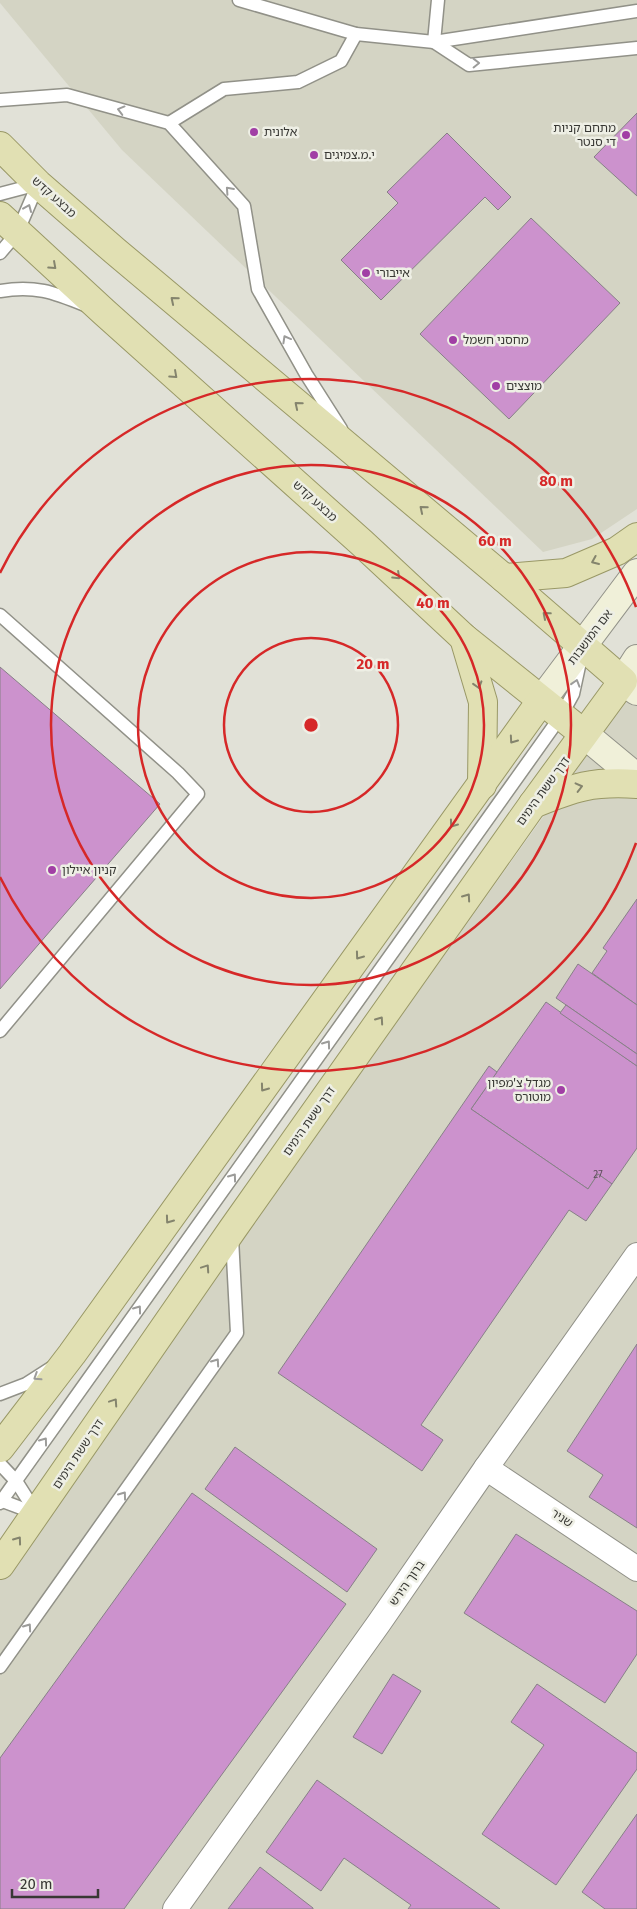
<svg xmlns="http://www.w3.org/2000/svg" width="637" height="1909" viewBox="0 0 637 1909" font-family="'Fira Sans','Noto Sans Hebrew',sans-serif">
<style>
.built{fill:#d4d4c4}
.building{fill:#cc92cd;stroke:#878087}
.lines{fill:none;stroke-linecap:round;stroke-linejoin:round}
.lane-casing{stroke:#919188;stroke-width:15}
.street-casing{stroke:#919188;stroke-width:26}
.secondary-casing{stroke:#919188;stroke-width:30}
.primary-casing{stroke:#999866;stroke-width:30}
.lane{stroke:#fff;stroke-width:12}
.street{stroke:#fff;stroke-width:24}
.secondary{stroke:#f0f0d9;stroke-width:28}
.primary{stroke:#e1e0b3;stroke-width:28}
.oneway{stroke:#9c9c9a}
.oneway2{stroke:#84846d}
.ring{fill:none;stroke:#d62828;stroke-width:2.5}
.poi-dot{fill:#a13fa5;stroke:#eeefe5;stroke-width:2}
.labels{text-anchor:middle;stroke-width:5;stroke-linejoin:round;paint-order:stroke}
.number-label{font-size:10px;fill:#5d4e5a}
.poi-label{font-size:12px;fill:#383834;stroke:#eeefe5;text-anchor:start}
.street-label{font-size:12px;fill:#383834;stroke:#eeefe5}
.centre{fill:#d62828;stroke:#eeefe5;stroke-width:2.5}
.ring-label{font-size:15px;text-anchor:middle;font-weight:bold;fill:#d62828;stroke:#eeefe5;stroke-width:5;stroke-linejoin:round;paint-order:stroke}
</style>
<rect width="100%" height="100%" fill="#e1e1d7"/>
<g class="built">
<polygon points="0,0 637,0 637,509 592,539 543,552 122,150 0,3"/>
<polygon points="637,685 637,1909 0,1909 0,1579"/>
</g>
<g class="building">
<polygon points="637,113 637,196 594,157"/>
<polygon points="447,133 511,197 498,210 485,197 381,300 341,260 398,203 387,192"/>
<polygon points="531,218 620,303 509,419 420,334"/>
<polygon points="0,667 160,804 0,989"/>
<polygon points="637,899 637,1005 592,973 607,951 603,948"/>
<polygon points="578,964 637,1005 637,1054 556,998"/>
<polygon points="546,1002 637,1066 637,1148 612,1184 598,1174 588,1189 471,1109"/>
<polygon points="566,1005 637,1054 637,1066 560,1013"/>
<polygon points="489,1066 497,1072 471,1109 588,1189 598,1174 612,1184 586,1221 569,1210 421,1425 443,1440 422,1471 278,1373"/>
<polygon points="637,1344 637,1528 589,1497 603,1475 567,1451"/>
<polygon points="235,1447 377,1549 347,1592 205,1489"/>
<polygon points="192,1493 346,1604 124,1909 0,1909 0,1758"/>
<polygon points="516,1534 637,1611 637,1654 605,1703 464,1613"/>
<polygon points="393,1674 421,1691 382,1754 353,1737"/>
<polygon points="537,1684 637,1753 637,1769 556,1885 482,1834 544,1745 511,1722"/>
<polygon points="317,1780 500,1909 408,1909 411,1905 344,1858 321,1891 266,1852"/>
<polygon points="637,1814 637,1909 605,1909 582,1892"/>
<polygon points="260,1867 313,1908 313,1909 228,1909"/>
</g>
<g class="lines">
<g class="lane-casing">
<g id="lane">
<polyline points="239,0 356,34 434,42 637,11"/>
<polyline points="438,0 434,42 469,65 637,48"/>
<polyline points="0,100 67,95 169,123 244,206 258,289 306,374 341,429"/>
<polyline points="169,123 224,89 298,82 341,61 356,34"/>
<polyline points="0,194 38,184"/>
<polyline points="0,253 17,233 38,184"/>
<path d="M0,291C34,285 53,292 85,305"/>
<polyline points="0,615 178,773 198,794 0,1031"/>
<polyline points="0,1394 26,1384 51,1368"/>
<polyline points="0,1464 16,1481 37,1514"/>
<polyline points="0,1500 37,1514"/>
<polyline points="0,1503 561,716 573,694 581,657"/>
<polyline points="0,1667 237,1333 232,1238"/>
</g>
</g>
<g class="street-casing">
<g id="street">
<polyline points="486,1468 637,1569"/>
<polyline points="175,1909 379,1623 486,1468 637,1255"/>
</g>
</g>
<g class="secondary-casing">
<g id="secondary">
<polyline points="637,659 623,681 637,691"/>
<polyline points="541,701 637,573"/>
<polyline points="584,734 637,778"/>
</g>
</g>
<g class="primary-casing">
<g id="primary">
<polyline points="0,146 38,184 115,251 504,578 623,681 533,804 232,1230 0,1565"/>
<polyline points="0,216 104,312 362,543 464,638 584,734"/>
<polyline points="504,578 566,573 617,551 637,537"/>
<polyline points="464,638 483,702 482,785"/>
<path d="M533,804C574,787 593,781 637,784"/>
<polyline points="0,1448 72,1354 541,701"/>
</g>
</g>
<use href="#lane" class="lane"/>
<use href="#street" class="street"/>
<use href="#secondary" class="secondary"/>
<use href="#primary" class="primary"/>
</g>
<defs><path id="oneway-chevron" d="M-2-3.5L2.5 0L-2 3.5" fill="none" stroke-width="1.6" stroke-linecap="round" stroke-linejoin="round" transform="scale(1.25)"/></defs>
<g class="oneway">
<use href="#oneway-chevron" transform="translate(476 63) rotate(-1)"/>
<use href="#oneway-chevron" transform="translate(121 110) rotate(-165)"/>
<use href="#oneway-chevron" transform="translate(229 190) rotate(-132)"/>
<use href="#oneway-chevron" transform="translate(28 208) rotate(-67)"/>
<use href="#oneway-chevron" transform="translate(286 339) rotate(-119)"/>
<use href="#oneway-chevron" transform="translate(576 683) rotate(-73)"/>
<use href="#oneway-chevron" transform="translate(327 1044) rotate(-54)"/>
<use href="#oneway-chevron" transform="translate(233 1177) rotate(-54)"/>
<use href="#oneway-chevron" transform="translate(138 1309) rotate(-54)"/>
<use href="#oneway-chevron" transform="translate(216 1362) rotate(-55)"/>
<use href="#oneway-chevron" transform="translate(37 1377) rotate(147)"/>
<use href="#oneway-chevron" transform="translate(44 1441) rotate(-54)"/>
<use href="#oneway-chevron" transform="translate(123 1495) rotate(-54)"/>
<use href="#oneway-chevron" transform="translate(28 1627) rotate(-55)"/>
</g>
<g class="oneway2">
<use href="#oneway-chevron" transform="translate(53 266) rotate(42)"/>
<use href="#oneway-chevron" transform="translate(174 300) rotate(-140)"/>
<use href="#oneway-chevron" transform="translate(174 375) rotate(42)"/>
<use href="#oneway-chevron" transform="translate(298 405) rotate(-140)"/>
<use href="#oneway-chevron" transform="translate(423 509) rotate(-140)"/>
<use href="#oneway-chevron" transform="translate(595 561) rotate(157)"/>
<use href="#oneway-chevron" transform="translate(397 576) rotate(43)"/>
<use href="#oneway-chevron" transform="translate(546 615) rotate(-139)"/>
<use href="#oneway-chevron" transform="translate(478 685) rotate(73)"/>
<use href="#oneway-chevron" transform="translate(513 740) rotate(125)"/>
<use href="#oneway-chevron" transform="translate(579 787) rotate(-14)"/>
<use href="#oneway-chevron" transform="translate(453 824) rotate(126)"/>
<use href="#oneway-chevron" transform="translate(467 897) rotate(-55)"/>
<use href="#oneway-chevron" transform="translate(359 956) rotate(126)"/>
<use href="#oneway-chevron" transform="translate(380 1020) rotate(-55)"/>
<use href="#oneway-chevron" transform="translate(264 1088) rotate(126)"/>
<use href="#oneway-chevron" transform="translate(169 1220) rotate(126)"/>
<use href="#oneway-chevron" transform="translate(206 1268) rotate(-56)"/>
<use href="#oneway-chevron" transform="translate(114 1402) rotate(-56)"/>
<use href="#oneway-chevron" transform="translate(18 1540) rotate(-54)"/>
</g>
<g class="ring">
<circle cx="311" cy="725" r="87"/>
<circle cx="311" cy="725" r="173"/>
<circle cx="311" cy="725" r="260"/>
<path d="M636 843A346 346 0 0 1 0 877M0 573A346 346 0 0 1 636 607"/>
</g>
<g class="poi-dot">
<circle cx="254" cy="132" r="5"/>
<circle cx="626" cy="135" r="5"/>
<circle cx="314" cy="155" r="5"/>
<circle cx="366" cy="273" r="5"/>
<circle cx="453" cy="340" r="5"/>
<circle cx="496" cy="386" r="5"/>
<circle cx="52" cy="870" r="5"/>
<circle cx="561" cy="1090" r="5"/>
</g>
<g class="labels">
<g class="number-label">
<text x="598" y="1178">27</text>
</g>
<g class="poi-label">
<text x="616" y="132" text-anchor="end">מתחם קניות<tspan x="616" dy="14">די סנטר</tspan></text>
<text x="264" y="136">אלונית</text>
<text x="324" y="159">י.מ.צמיגים</text>
<text x="376" y="277">אייבורי</text>
<text x="463" y="344">מחסני חשמל</text>
<text x="506" y="390">מוצצים</text>
<text x="62" y="874">קניון איילון</text>
<text x="551" y="1087" text-anchor="end">מגדל צ'מפיון<tspan x="551" dy="14">מוטורס</tspan></text>
</g>
<g class="street-label">
<text transform="translate(54 197) rotate(42)" y="4">מבצע קדש</text>
<text transform="translate(315 501) rotate(42)" y="4">מבצע קדש</text>
<text transform="translate(590 637) rotate(-53)" y="4">אם המושבות</text>
<text transform="translate(543 791) rotate(-54)" y="4">דרך ששת הימים</text>
<text transform="translate(309 1121) rotate(-55)" y="4">דרך ששת הימים</text>
<text transform="translate(78 1454) rotate(-56)" y="4">דרך ששת הימים</text>
<text transform="translate(562 1518) rotate(34)" y="4">שניר</text>
<text transform="translate(407 1583) rotate(-55)" y="4">ברוך הירש</text>
</g>
</g>
<circle cx="311" cy="725" r="8" class="centre"/>
<g class="ring-label">
<text x="556" y="486">80 m</text>
<text x="495" y="546">60 m</text>
<text x="433" y="608">40 m</text>
<text x="373" y="669">20 m</text>
</g>
<path d="M12 1889v8h86v-8" fill="none" stroke="#383834" stroke-width="2.5"/>
<text x="20" y="1889" font-size="15" fill="#383834" stroke="#eeefe5" stroke-width="4" paint-order="stroke">20 m</text>
</svg>
